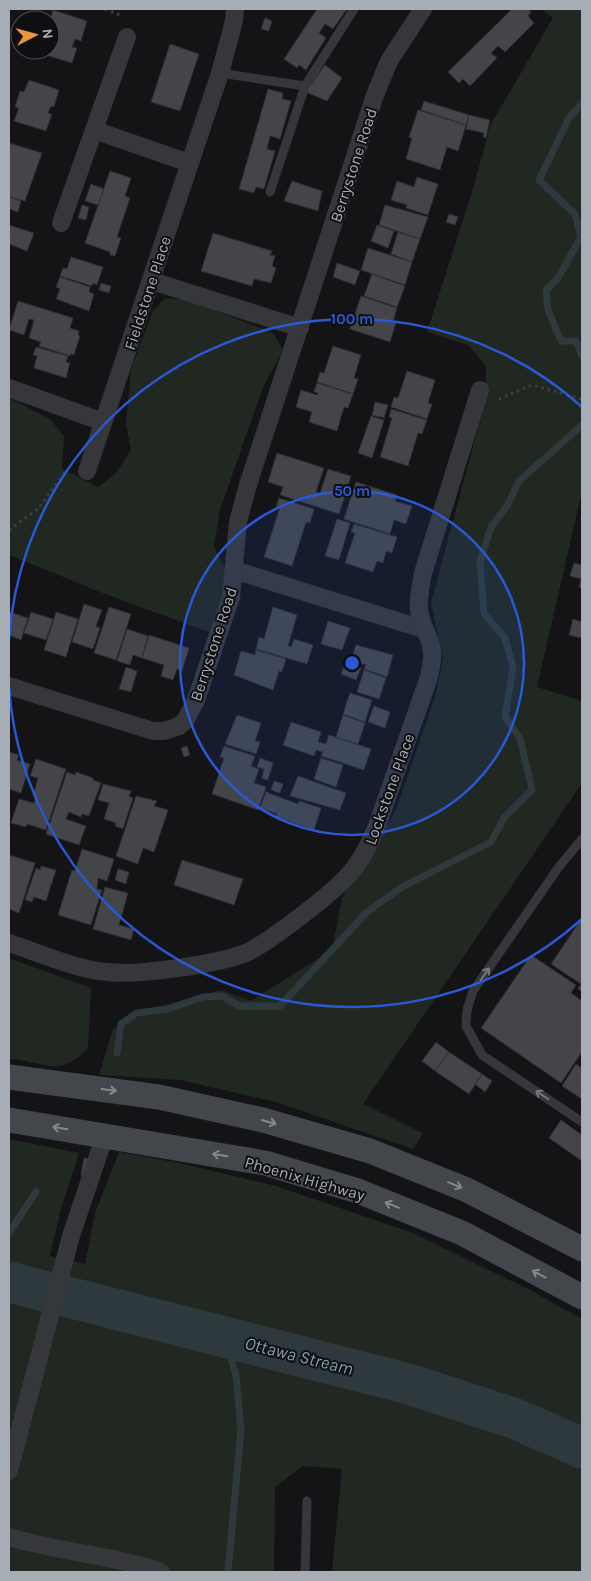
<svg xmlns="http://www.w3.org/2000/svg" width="591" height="1581" viewBox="0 0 591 1581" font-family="Karla,sans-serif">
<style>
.green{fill:#202821}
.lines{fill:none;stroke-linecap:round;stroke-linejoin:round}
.stream{stroke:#2e393e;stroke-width:7}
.river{stroke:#2e393e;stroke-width:41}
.building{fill:#434549;stroke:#2e2f32}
.path{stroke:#3b3e42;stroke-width:3;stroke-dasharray:2.5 4;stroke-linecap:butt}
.service{stroke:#35373b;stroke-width:9}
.minor{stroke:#35373b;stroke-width:18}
.secondary{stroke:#43464b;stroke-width:25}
.oneway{stroke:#74787e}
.oneway2{stroke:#848990}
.ring{fill:none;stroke:#2b58d4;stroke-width:2.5}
.labels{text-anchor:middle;stroke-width:4;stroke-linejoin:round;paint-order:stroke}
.street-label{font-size:16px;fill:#a7adb5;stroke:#0f0f11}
.water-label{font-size:18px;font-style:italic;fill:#7f9faf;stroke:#0f0f11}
.centre{fill:#2b58d4;stroke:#0f0f11;stroke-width:2.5}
.ring-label{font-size:15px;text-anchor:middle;font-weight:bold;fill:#2b58d4;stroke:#0f0f11;stroke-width:4;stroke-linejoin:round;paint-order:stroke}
</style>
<rect width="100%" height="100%" fill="#141416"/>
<g class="green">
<polygon points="541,9 582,9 582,491 537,687 579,700 582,703 582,783 363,1104 423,1133 413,1149 276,1102 180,1080 99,1075 113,1029 161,1006 221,990 251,1001 332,950 342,898 396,810 435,697 443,659 431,603 485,402 486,366 468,345 427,332 472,192 491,124 553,18"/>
<polygon points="165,298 187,300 273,333 282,348 280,356 263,387 220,510 214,547 226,571 224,593 209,632 105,594 9,555 9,398 50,419 64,436 62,469 98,487 116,473 131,450 126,424 131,369 153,311"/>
<path d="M9,958L91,988L88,1048C59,1079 45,1061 9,1059Z"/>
<polygon points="9,1139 79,1153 61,1209 50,1256 85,1264 95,1213 119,1152 179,1163 276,1186 413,1233 528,1289 582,1319 582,1572 332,1572 342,1469 303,1466 275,1487 274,1572 9,1572"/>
</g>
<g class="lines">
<g class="stream">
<polyline points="582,103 569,118 539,180 575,214 581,237 558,278 546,290 548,310 561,341 576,341 582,356"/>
<polyline points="117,1053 121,1024 137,1013 168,1009 203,997 222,996 239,1006 280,1006 367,912 402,887 491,842 504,818 532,790 520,738 505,717 513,668 505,638 484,614 480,562 491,527 507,506 519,481 582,425"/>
<polyline points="9,1233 36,1192"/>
<polyline points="224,1336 236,1375 241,1429 228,1572"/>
</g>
<polyline class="river" points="9,1282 409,1384 516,1419 582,1448"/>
</g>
<g class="building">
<polygon points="317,9 347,9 333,29 325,24 319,33 326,38 306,70 299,65 297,68 284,59"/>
<polygon points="512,9 528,9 531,12 528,16 534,23 505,52 498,46 491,53 497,58 470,86 463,79 459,83 448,72"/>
<polygon points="53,10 87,21 81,41 75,39 72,47 77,48 72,63 39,53 40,50 50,50 50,21"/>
<polygon points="265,18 272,21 269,31 261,29"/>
<polygon points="170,44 199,54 180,111 151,102"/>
<polygon points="325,65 342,78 327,101 306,92"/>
<polygon points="29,80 59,90 54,107 51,106 48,113 52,114 46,131 14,121 19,108 15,107 20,91 24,92"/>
<polygon points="268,89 283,93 282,99 291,101 280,139 270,136 267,149 275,151 264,189 256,187 254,193 239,189"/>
<polygon points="424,101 469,115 466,125 421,110"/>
<polygon points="418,110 466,125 458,151 447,147 440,170 406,159 412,138 409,137"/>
<polygon points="469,115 490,120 486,138 483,137 484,133 466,129"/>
<polygon points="9,143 42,153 25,201 9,197"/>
<polygon points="110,171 131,178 125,196 130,198 117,237 121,238 115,256 110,255 110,252 85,243"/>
<polygon points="417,177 438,184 428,215 406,208 407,205 391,200 397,181 414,187"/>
<polygon points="292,181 322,191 318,211 284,201"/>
<polygon points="91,184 104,189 98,205 85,201"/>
<polygon points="9,197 21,201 18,212 9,209"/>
<polygon points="82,205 89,207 86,220 78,218"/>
<polygon points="385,205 428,217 420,239 379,225"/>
<polygon points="449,214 458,217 455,225 446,222"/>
<polygon points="9,225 34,233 27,251 9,244 9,246"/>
<polygon points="377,225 394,231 388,248 371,241"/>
<polygon points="398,232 420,239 412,262 391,254"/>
<polygon points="213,233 272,251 270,255 275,256 272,266 276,268 271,283 254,279 252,286 201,271"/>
<polygon points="368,248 412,262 405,285 361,270"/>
<polygon points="71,257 103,267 97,285 93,283 92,286 60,276 63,268 67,269"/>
<polygon points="337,263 360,271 355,285 333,277"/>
<polygon points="372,274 405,286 397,307 364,296"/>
<polygon points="60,277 90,287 89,292 94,294 89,311 56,299 60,289 56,287"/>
<polygon points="101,283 111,286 109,293 99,290"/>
<polygon points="361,296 397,308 393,322 396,323 390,342 350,329"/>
<polygon points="18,301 73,318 70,328 79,331 78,335 80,336 74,355 70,354 70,356 39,346 41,342 29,338 34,320 29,319 24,335 9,330"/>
<polygon points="333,346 361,355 354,378 358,379 353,394 317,382 320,372 324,373"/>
<polygon points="36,347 68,356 66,362 70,363 66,378 34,368 37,356 33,355"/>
<polygon points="407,371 435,380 428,403 432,404 427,419 391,407 394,397 398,398"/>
<polygon points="317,383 353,394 348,408 344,407 337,431 309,422 312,412 296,407 301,390 317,395 318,393 314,392"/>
<polygon points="375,402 388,405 384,418 372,415"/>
<polygon points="391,409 427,420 422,434 418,433 408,466 380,457 392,418 389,417"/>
<polygon points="371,416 384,420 372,458 358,453"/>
<polygon points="277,453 324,468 316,492 320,493 328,469 351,476 339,514 280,495 283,487 268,482"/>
<polygon points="356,482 397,495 395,501 412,506 406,524 394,520 390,534 344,519"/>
<polygon points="279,498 314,509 310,523 306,522 292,566 264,557 280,507 276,506"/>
<polygon points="337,519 350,523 339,560 325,556"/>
<polygon points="354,524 397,537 392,553 386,551 383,563 377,561 373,572 345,563 355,533 351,532"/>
<polygon points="574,563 582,565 582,588 579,587 581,579 570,576"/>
<polygon points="84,604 102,610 96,626 100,628 93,649 72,642"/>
<polygon points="109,607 131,614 116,660 94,653"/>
<polygon points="273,607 297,615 288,646 291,647 294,639 313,645 307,664 256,649 259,637 264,639"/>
<polygon points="9,612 28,618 21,640 9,635"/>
<polygon points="31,612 53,619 46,640 24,633"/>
<polygon points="56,612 78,619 66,657 44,650"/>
<polygon points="573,619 582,622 582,638 569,635"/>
<polygon points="328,621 350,628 342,650 321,644"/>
<polygon points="127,629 148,636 142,658 133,655 130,665 117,661"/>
<polygon points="149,635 189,648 182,671 177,669 173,680 161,676 164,665 142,658"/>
<polygon points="356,645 393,655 387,677 364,669 366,665 351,660"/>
<polygon points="256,650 286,659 282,672 279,671 273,690 234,675 241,651 255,655"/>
<polygon points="346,662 361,668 356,680 341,674"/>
<polygon points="126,667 137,671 131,692 119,689"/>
<polygon points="364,670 386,678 379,699 357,692"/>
<polygon points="350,693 372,700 365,722 343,714"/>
<polygon points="374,706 390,712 385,728 368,722"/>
<polygon points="237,715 261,723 255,741 260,742 256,754 225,744"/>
<polygon points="343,715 365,723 358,744 336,737"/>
<polygon points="291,722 321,732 318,742 326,744 329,735 371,749 364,770 321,756 323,752 316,750 314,756 283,745"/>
<polygon points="187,746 190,755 184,757 181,748"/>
<polygon points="224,746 255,756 251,766 259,769 254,783 266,787 258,810 212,794 224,758 220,757"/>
<polygon points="9,752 19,755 17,760 30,764 21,793 9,789"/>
<polygon points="260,758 273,763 268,780 262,778 264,769 257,767"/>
<polygon points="321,758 343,765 336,787 314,779"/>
<polygon points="36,759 66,769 46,830 27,824 26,827 11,823 19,799 34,803 36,796 33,795 38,778 30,776"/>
<polygon points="67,772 75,775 76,772 93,778 93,780 101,783 89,816 82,814 81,817 69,812 66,819 86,826 79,845 46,834"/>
<polygon points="298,776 346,793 340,810 290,796"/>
<polygon points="274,781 283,784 280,793 271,790"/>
<polygon points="103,784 131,791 129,796 133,798 123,829 115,826 116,823 104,819 109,803 98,800"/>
<polygon points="266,792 298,804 299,801 321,808 314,830 276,817 277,814 260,808"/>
<polygon points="136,796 157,801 154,806 168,810 154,852 143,848 138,864 116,856"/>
<polygon points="82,849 114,859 107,881 98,878 97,889 102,890 91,925 58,915 72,870 75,871"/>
<polygon points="9,855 35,863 19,913 9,909"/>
<polygon points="182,860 243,879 234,905 174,885"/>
<polygon points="41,866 56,870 46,901 34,897 32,902 25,900 36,868 40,870"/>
<polygon points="118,869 129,872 126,884 115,880"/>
<polygon points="105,887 128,893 119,925 134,929 131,940 93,929"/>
<polygon points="582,918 582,992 578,989 581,984 551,964"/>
<polygon points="531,955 576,985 571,993 582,1001 582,1052 561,1083 481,1028"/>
<polygon points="436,1042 449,1052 435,1071 422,1061"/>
<polygon points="449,1052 482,1074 469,1094 435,1071"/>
<polygon points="576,1064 582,1068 582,1099 562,1086"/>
<polygon points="482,1074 492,1081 485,1092 475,1084"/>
<polygon points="561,1120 582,1135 582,1161 549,1138"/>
<polygon points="84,1158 92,1160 89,1177 81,1175"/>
</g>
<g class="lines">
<g class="path">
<polyline points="105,9 118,14 121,18"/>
<polyline points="499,399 532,385 582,399"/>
<polyline points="9,530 39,508 66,470"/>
</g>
<g class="service">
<polyline points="220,73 305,86"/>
<polyline points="270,192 305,86 354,9"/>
<polyline points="582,839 558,868 473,991 467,1010 466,1026 482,1055 582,1122"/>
<polyline points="305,1572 307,1501"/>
</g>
<g class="minor">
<polyline points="94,130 189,163"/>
<polyline points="61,223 127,37"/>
<polyline points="152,281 300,328"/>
<polyline points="9,388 103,422"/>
<polyline points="87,471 220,73 234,21 235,9"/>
<polyline points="234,570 423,629"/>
<polyline points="9,686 153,731 164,731 179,726 185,721 196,700 231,597 238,522 247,488 375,95 389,61 423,9"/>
<path d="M9,943C40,953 74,969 107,972C138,976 217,964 246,953C268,943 336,891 351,872C363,858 370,842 377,826L429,677C431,666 434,656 431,646C428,633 420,623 419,609C418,597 421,585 423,573L480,390"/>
<polyline points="9,1471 71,1236 105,1135"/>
<path d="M9,1537C59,1552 112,1555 161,1572"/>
</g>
<g class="secondary">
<polyline points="9,1077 159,1097 263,1120 370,1151 467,1190 582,1249"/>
<polyline points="9,1120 265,1163 358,1191 462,1233 582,1297"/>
</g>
</g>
<defs><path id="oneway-shaft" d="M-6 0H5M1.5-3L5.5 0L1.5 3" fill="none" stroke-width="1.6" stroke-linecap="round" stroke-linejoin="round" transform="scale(1.25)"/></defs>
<g class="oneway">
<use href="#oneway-shaft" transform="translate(485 974) rotate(-55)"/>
<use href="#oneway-shaft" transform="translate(542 1095) rotate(-146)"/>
</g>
<g class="oneway2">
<use href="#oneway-shaft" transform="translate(109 1090) rotate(7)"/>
<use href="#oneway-shaft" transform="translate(269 1122) rotate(16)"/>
<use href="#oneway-shaft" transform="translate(60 1128) rotate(-171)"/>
<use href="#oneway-shaft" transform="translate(220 1155) rotate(-170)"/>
<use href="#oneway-shaft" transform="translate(455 1185) rotate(22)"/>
<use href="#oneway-shaft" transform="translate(392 1205) rotate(-158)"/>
<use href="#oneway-shaft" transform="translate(539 1274) rotate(-152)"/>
</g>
<circle cx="352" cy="663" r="172" fill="#2b58d4" fill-opacity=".12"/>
<g class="ring">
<circle cx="352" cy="663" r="172"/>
<path d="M582 919A344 344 0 0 1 9 687M9 639A344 344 0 0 1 582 407"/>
</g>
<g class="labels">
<g class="street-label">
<text transform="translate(353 165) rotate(-72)" y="6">Berrystone Road</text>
<text transform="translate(147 293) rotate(-72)" y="6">Fieldstone Place</text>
<text transform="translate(213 644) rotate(-72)" y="6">Berrystone Road</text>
<text transform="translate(389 789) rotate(-70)" y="6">Lockstone Place</text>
<text transform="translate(305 1178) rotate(16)" y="6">Phoenix Highway</text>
</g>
<g class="water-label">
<text transform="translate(299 1356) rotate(14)" y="6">Ottawa Stream</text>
</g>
</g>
<circle cx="352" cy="663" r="8" class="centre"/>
<g class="ring-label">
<text x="352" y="324">100 m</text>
<text x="352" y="496">50 m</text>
</g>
<rect width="591" height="1581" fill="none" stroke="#a7adb5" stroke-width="20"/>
<g transform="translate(35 35) rotate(84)"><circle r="24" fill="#0f0f11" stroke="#4c4e53"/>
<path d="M0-4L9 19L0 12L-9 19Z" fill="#e99539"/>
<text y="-8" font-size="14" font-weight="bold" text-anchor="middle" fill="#a7adb5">N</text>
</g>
</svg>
